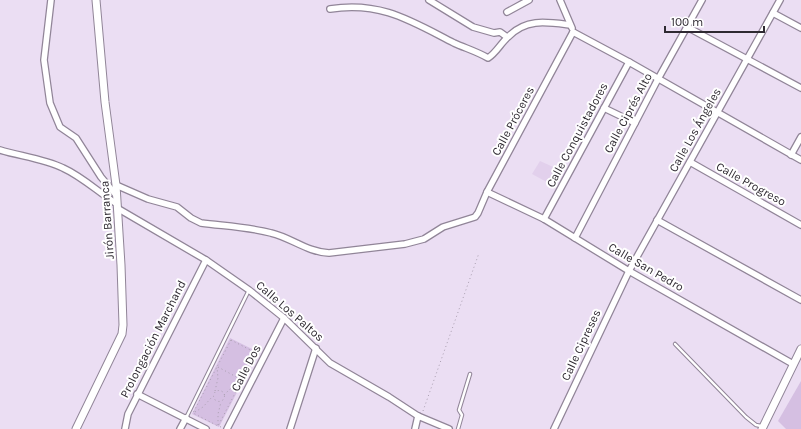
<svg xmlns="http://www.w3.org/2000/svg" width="801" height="429" viewBox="0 0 801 429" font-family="Karla,sans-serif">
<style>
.built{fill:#e2d0ec}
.green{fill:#d5bfe2}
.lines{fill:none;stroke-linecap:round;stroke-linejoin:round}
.service-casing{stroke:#918598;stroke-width:4.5}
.minor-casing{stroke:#918598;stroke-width:8}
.tertiary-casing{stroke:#918598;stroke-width:9}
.path{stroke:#a99eaf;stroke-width:1;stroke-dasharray:1 3;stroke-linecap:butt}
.service{stroke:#fff;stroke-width:2.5}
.minor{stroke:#fff;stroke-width:5.5}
.tertiary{stroke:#fff;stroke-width:7}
.labels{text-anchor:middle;stroke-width:4;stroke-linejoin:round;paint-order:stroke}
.street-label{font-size:12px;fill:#2e2931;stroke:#fff}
</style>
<rect width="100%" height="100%" fill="#ebdef3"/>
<polygon class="built" points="540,161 562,171 554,186 532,174"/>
<g class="green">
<polygon points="230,338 258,352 219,427 192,414"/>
<polygon points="801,381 801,429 786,429 778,421"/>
</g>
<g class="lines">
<g class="service-casing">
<g id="service">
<polyline points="675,344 746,417 756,425 761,426"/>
<polyline points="186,418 249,290"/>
<polyline points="458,429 462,415 459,410 470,374"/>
</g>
</g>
<g class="minor-casing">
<g id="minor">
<polyline points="51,0 44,60 50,103 60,127 76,138 101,177 116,195"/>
<polyline points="429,0 473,27 494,33 500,32 507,37"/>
<polyline points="560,0 572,28"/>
<path d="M330,9C381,1 411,21 454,43C465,48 478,52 488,58C496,53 501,43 508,37C526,18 547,22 570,25"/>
<polyline points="507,12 529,0"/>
<polyline points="773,13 801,28"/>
<polyline points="687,27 801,88"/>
<polyline points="573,32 629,62 801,160"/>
<polyline points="604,108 635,123"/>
<path d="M0,150C20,156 45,159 63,168C83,177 99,193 117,204"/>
<polyline points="791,155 801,137"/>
<polyline points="690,162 801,225"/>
<path d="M116,185L148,199L177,207L191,218L201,223C224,226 249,227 271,233C292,238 307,252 329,253L405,244L424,239L443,227L475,217L478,213L487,192L573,32"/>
<polyline points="487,192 544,219 629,271 793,364"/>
<polyline points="117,208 206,260 249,290 284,318 330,363 389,397 418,416 449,429"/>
<polyline points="544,219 629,62"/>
<polyline points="657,220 801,300"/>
<polyline points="575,238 658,79 702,0"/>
<polyline points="137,394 206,429"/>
<polyline points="125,429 128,414 206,260"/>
<polyline points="180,429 186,418"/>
<polyline points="227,429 284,318"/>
<polyline points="290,429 316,348"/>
<polyline points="415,429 418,416"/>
<polyline points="554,429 629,271 780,0"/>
</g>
</g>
<g class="tertiary-casing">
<g id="tertiary">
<polyline points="76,429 122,334 123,325 121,265 116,185 105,102 96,0"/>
<polyline points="762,429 801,349"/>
</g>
</g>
<g class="path">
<polygon points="231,340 256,353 218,426 193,413"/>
<polyline points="218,367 242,380"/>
<circle cx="219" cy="396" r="5.5"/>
<polyline points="215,391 218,378 217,367"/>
<polyline points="224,395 233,386 241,380"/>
<polyline points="423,411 479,253"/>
<polyline points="195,412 203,407 212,397"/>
<polyline points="221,427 218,426 218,414 221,402"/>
</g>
<use href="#service" class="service"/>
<use href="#minor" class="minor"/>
<use href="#tertiary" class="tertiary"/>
</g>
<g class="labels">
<g class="street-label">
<text transform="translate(628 113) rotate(-62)" y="4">Calle Ciprés Alto</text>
<text transform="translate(513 121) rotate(-62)" y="4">Calle Próceres</text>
<text transform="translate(695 130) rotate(-61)" y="4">Calle Los Ángeles</text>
<text transform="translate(577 135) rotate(-62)" y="4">Calle Conquistadores</text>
<text transform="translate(751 184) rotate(29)" y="4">Calle Progreso</text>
<text transform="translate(107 220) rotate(-94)" y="4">Jirón Barranca</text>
<text transform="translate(646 267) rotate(30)" y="4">Calle San Pedro</text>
<text transform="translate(290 311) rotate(41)" y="4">Calle Los Paltos</text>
<text transform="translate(153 339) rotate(-63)" y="4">Prolongación Marchand</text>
<text transform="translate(581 345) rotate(-65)" y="4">Calle Cipreses</text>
<text transform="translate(246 368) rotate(-63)" y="4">Calle Dos</text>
</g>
</g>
<path d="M665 26v6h99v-6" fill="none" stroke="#2e2931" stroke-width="2"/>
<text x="671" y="26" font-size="12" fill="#2e2931" stroke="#ffffff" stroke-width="3" paint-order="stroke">100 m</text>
</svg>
